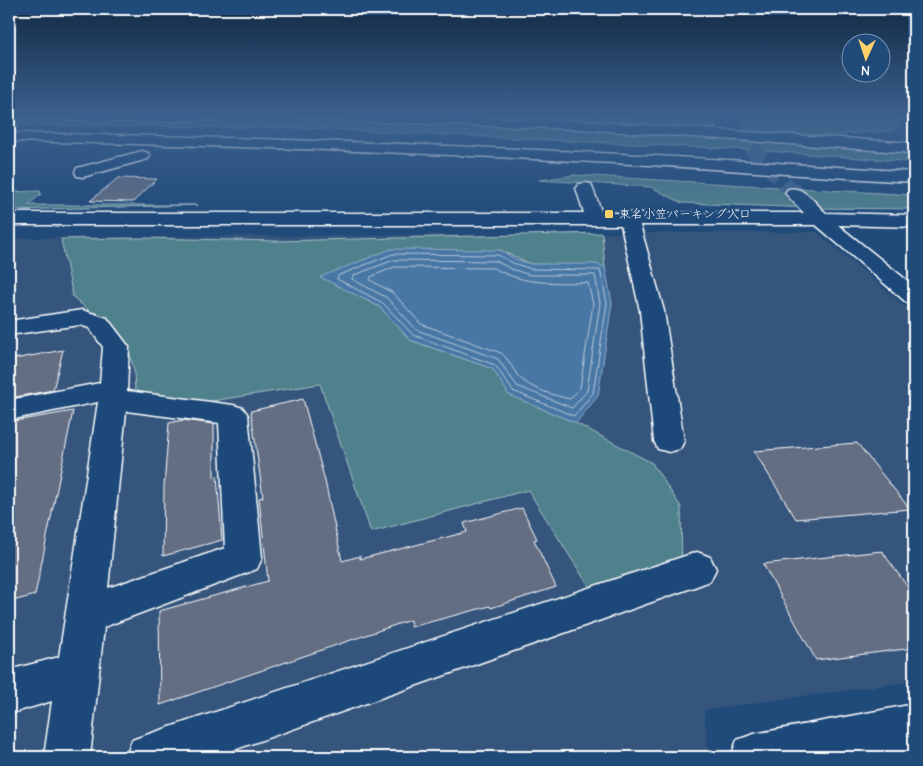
<svg xmlns="http://www.w3.org/2000/svg" width="923" height="766" viewBox="0 0 923 766" font-family="'Comic Neue','Klee One',sans-serif">
<style>
.built{fill:#34557d}
.green{fill:#50818c;stroke:#a8c0c6}
.water{fill:#4a77a5;stroke:#92adc9}
.lines{fill:none;stroke-linecap:round;stroke-linejoin:round}
.shore{stroke:#b7c9db;stroke-width:1}
.building{fill:#646e83;stroke:#fff}
.minor-tunnel-far1{stroke:#41658e;stroke-width:16;stroke-dasharray:16 8;stroke-linecap:butt}
.minor-tunnel{stroke:#41658e;stroke-width:20;stroke-dasharray:20 10;stroke-linecap:butt}
.minor-casing{stroke:#fff;stroke-width:3}
.highway-casing{stroke:#fff;stroke-width:3}
.minor{fill:#1f4a7a;fill-rule:evenodd}
.highway{fill:#1f4a7a;fill-rule:evenodd}
.poi-dot{fill:#ffd166;stroke:#1f4a7a;stroke-width:2}
.labels{text-anchor:middle;stroke-width:4.5;stroke-linejoin:round;paint-order:stroke}
.far-poi-label{font-size:12px;fill:#fff;stroke:#1f4a7a;text-anchor:start}
</style>
<rect width="100%" height="100%" fill="#1f4a7a"/>
<filter id="ink" filterUnits="userSpaceOnUse"><feTurbulence type="fractalNoise" baseFrequency=".02" numOctaves="2"/><feDisplacementMap in="SourceGraphic" scale="10" xChannelSelector="R" yChannelSelector="G"/><feConvolveMatrix kernelMatrix="1 2 1 2 8 2 1 2 1" color-interpolation-filters="sRGB"/></filter>
<g filter="url(#ink)">
<polygon class="built" points="817,232 914,314 914,681 704,710 709,757 9,757 9,238"/>
<g class="green">
<polygon points="259,116 548,125 914,151 914,162 753,150 307,128 9,125 9,117 126,121"/>
<polygon points="419,116 712,116 716,129 589,121"/>
<polygon points="741,116 914,116 914,121 900,121 898,127 890,131 844,134 844,138 746,133"/>
<polygon points="575,175 914,195 914,209 811,208 682,203 651,187 539,180"/>
<polygon points="40,191 41,194 28,205 198,205 9,210 9,192"/>
<polygon points="602,233 605,267 531,264 500,250 358,296 380,307 410,340 493,369 509,395 576,423 652,463 681,507 682,572 597,599 528,490 371,532 320,384 136,413 134,370 127,344 73,297 61,239 142,238 276,241"/>
</g>
<polygon class="water" points="391,249 500,250 515,259 531,264 596,264 605,267 612,303 598,396 576,423 509,395 493,369 410,340 380,307 320,277"/>
<g class="lines">
<g class="shore">
<polygon points="393,254 498,255 513,263 531,269 600,270 607,303 593,393 574,416 513,391 495,365 413,335 383,303 337,279 338,276"/>
<polygon points="394,260 496,261 511,269 530,275 595,275 600,303 587,391 572,408 517,386 498,359 417,330 387,298 352,279 353,276"/>
<path d="M395,267L494,268C525,286 554,282 588,283L593,304L580,388L570,399C553,395 530,389 518,376C512,368 509,359 501,353L421,324L393,293L370,280L371,277Z"/>
</g>
</g>
<g class="building">
<polygon points="118,178 157,179 133,202 90,201"/>
<polygon points="63,350 53,390 9,398 9,373 14,359"/>
<polygon points="303,399 325,481 342,561 360,556 360,559 467,532 464,523 522,508 537,539 534,540 556,587 491,608 490,606 411,627 410,620 160,705 159,611 268,581 259,498 263,497 251,411"/>
<polygon points="73,411 35,595 9,602 9,422"/>
<polygon points="183,420 214,424 214,477 217,476 222,540 163,556 164,486 169,423"/>
<polygon points="857,443 910,509 796,519 754,451"/>
<polygon points="882,551 914,596 914,648 816,660 763,564"/>
</g>
<g class="lines">
<polyline class="minor-tunnel-far1" points="751,148 792,191"/>
<polyline class="minor-tunnel" points="791,190 794,193"/>
<g class="minor-casing">
<g id="minor">
<polygon points="58,116 219,116 212,120 130,122 65,120"/>
<polygon points="321,116 438,116 583,121 914,143 914,153 583,129 328,120"/>
<polygon points="142,151 148,153 150,156 148,159 83,177 77,176 75,172 77,168"/>
<path d="M585,183L591,184L602,213H804L785,193L788,189C803,185 815,203 826,213L914,215V227L838,225L914,286V304L906,302L816,225H640L664,311L684,441L680,449L669,452L658,449L654,441L640,311L621,225H9V213H584L576,188L579,184Z"/>
<path d="M82,310L107,318L129,347L127,391L233,405L243,408L248,415L262,558L257,569L104,627L90,757H44L52,701L9,714V670L59,657L98,402L9,420V400L100,383L103,347L89,328L80,325L9,335V321ZM126,411L219,423L225,548L108,588Z"/>
<polygon points="697,552 710,557 716,569 710,581 697,586 214,757 126,757 132,740 149,734"/>
<polygon points="914,704 914,750 874,757 731,757 737,740 754,734"/>
</g>
</g>
<g class="highway-casing">
<path id="highway" d="M9,133C311,138 613,151 914,172V182C801,176 687,166 573,161C385,151 197,145 9,141Z"/>
</g>
<use href="#minor" class="minor"/>
<use href="#highway" class="highway"/>
</g>
</g>
<linearGradient id="sky" x2="0" y2="1"><stop stop-color="#112943"/><stop offset="0.52" stop-color="#3c608d"/><stop offset="1" stop-color="#3c608d" stop-opacity="0"/></linearGradient>
<rect width="923" height="223" fill="url(#sky)"/>
<rect class="poi-dot" x="604" y="209" width="10" height="10" rx="2.5"/>
<g class="labels">
<g class="far-poi-label">
<text x="619" y="218">東名小笠パーキング入口</text>
</g>
</g>
<rect width="923" height="766" fill="none" stroke="#1f4a7a" stroke-width="30"/>
<rect x="15" y="15" width="893" height="736" fill="none" stroke="#fff" stroke-width="2" filter="url(#ink)"/>
<g transform="translate(866 58) rotate(183)"><circle r="24" fill="#1f4a7a" stroke="#7992af"/>
<path d="M0-4L9 19L0 12L-9 19Z" fill="#ffd166"/>
<text y="-8" font-size="14" font-weight="bold" text-anchor="middle" fill="#ffffff">N</text>
</g>
</svg>
